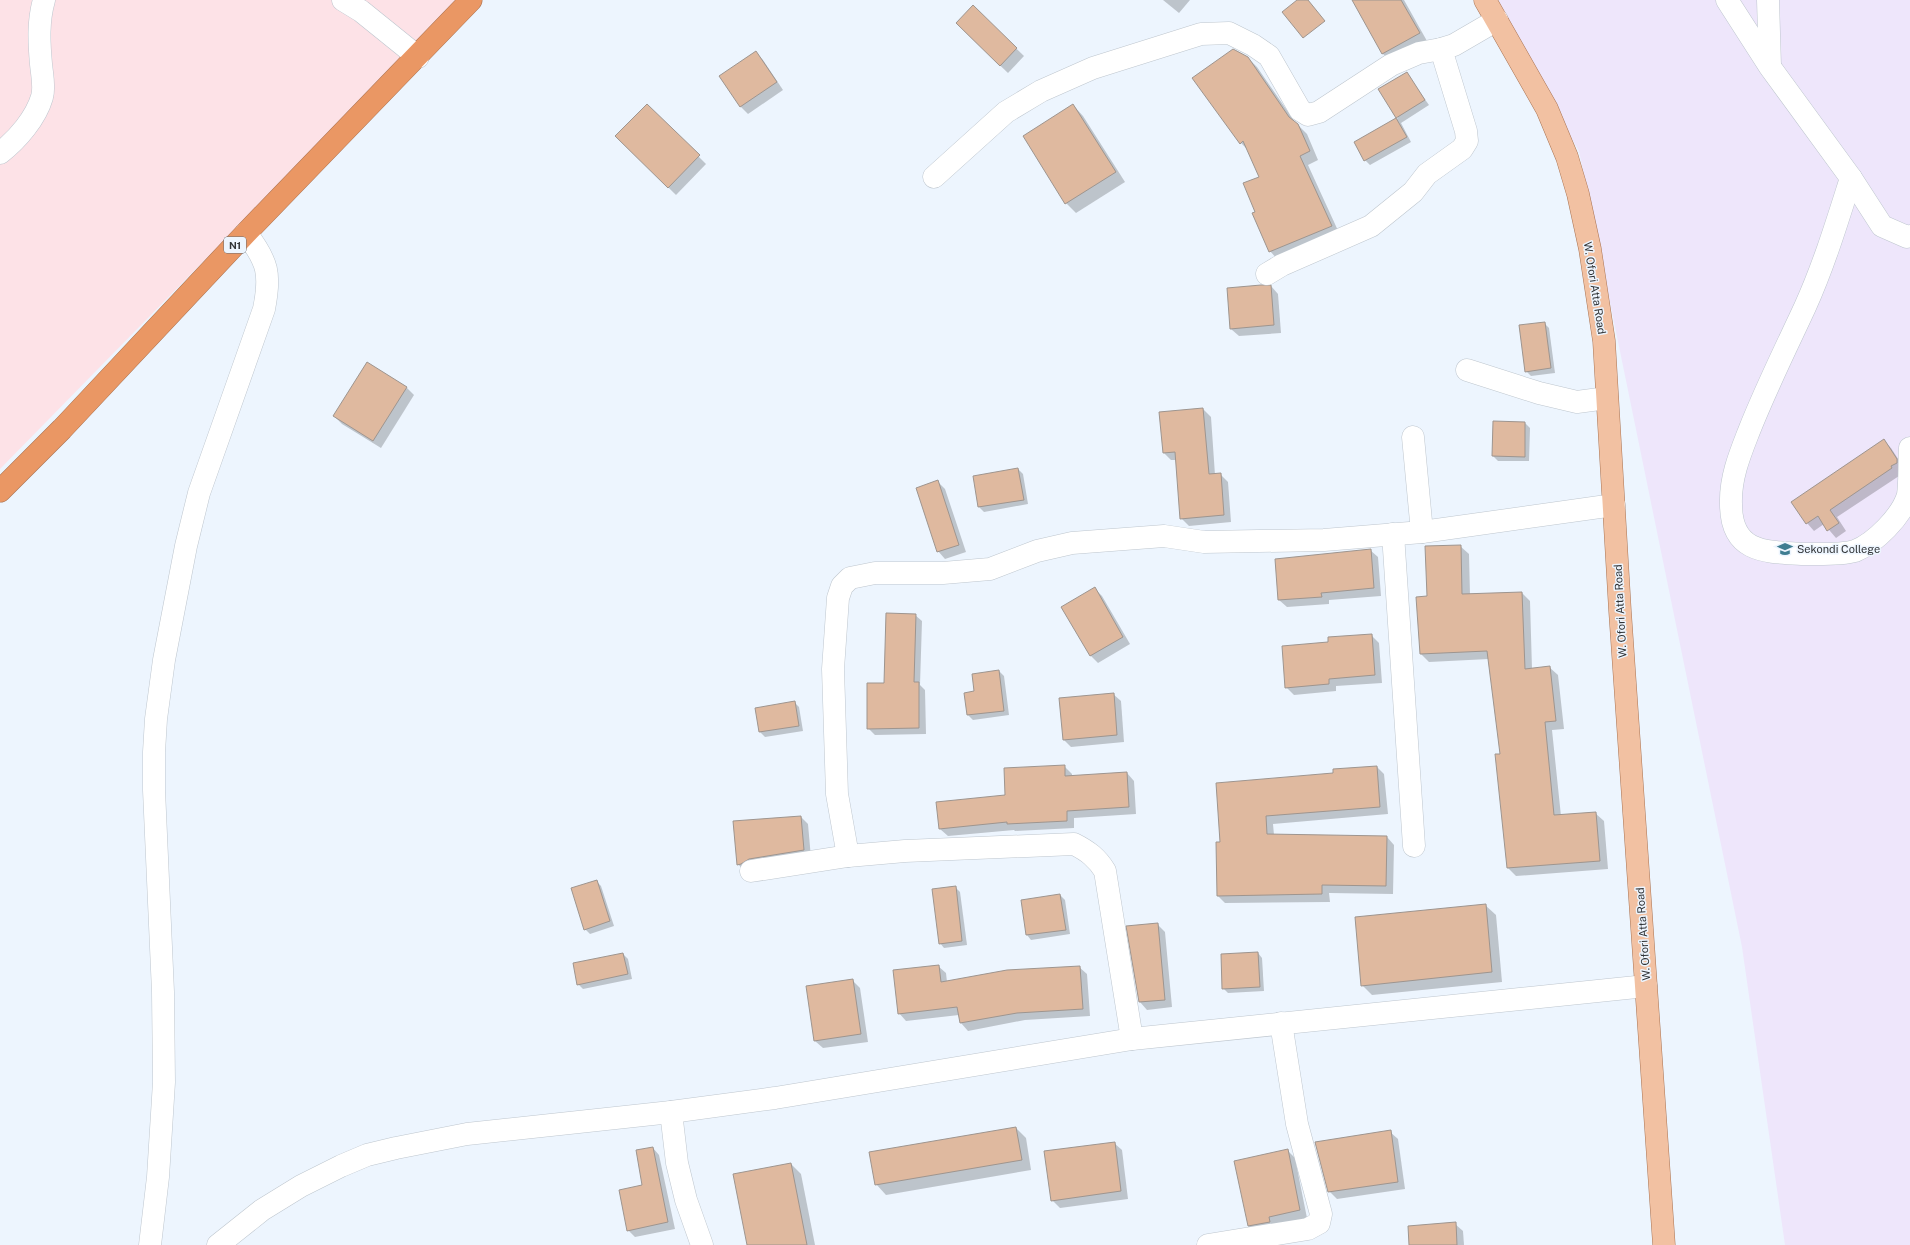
<svg xmlns="http://www.w3.org/2000/svg" width="1910" height="1245" viewBox="0 0 1910 1245" font-family="'Public Sans',sans-serif">
<style>
.commercial{fill:#fde2e7}
.education{fill:#eee6fb}
.shadow{fill:#0003}
.building{fill:#dfb99f;stroke:#9e958f}
.lines{fill:none;stroke-linecap:round;stroke-linejoin:round}
.minor-casing{stroke:#bec6ce;stroke-width:23}
.major-casing{stroke:#a97454;stroke-width:23}
.highway-casing{stroke:#a97454;stroke-width:23}
.minor{stroke:#fff;stroke-width:22}
.major{stroke:#f2c1a2;stroke-width:22}
.highway{stroke:#ea9764;stroke-width:22}
.labels{text-anchor:middle;stroke-width:3;stroke-linejoin:round;paint-order:stroke}
.shield{fill:#edf5fe;stroke:#696d72;stroke-width:1}
.shield-label{font-size:10px;font-weight:bold;fill:#303336}
.street-label{font-size:11px;fill:#303336;stroke:#edf5fe}
.poi-label{font-size:11px;fill:#303336;stroke:#edf5fe;text-anchor:start}
</style>
<rect width="100%" height="100%" fill="#edf5fe"/>
<polygon class="commercial" points="0,0 455,0 437,23 0,469"/>
<polygon class="education" points="1490,0 1910,0 1910,1245 1785,1245 1742,947 1579,151"/>
<g class="shadow">
<polygon points="1163,0 1190,0 1179,13"/>
<polygon points="1361,0 1404,0 1427,41 1391,61 1383,54 1355,3"/>
<polygon points="973,7 1024,56 1008,73 964,31"/>
<polygon points="756,53 763,60 783,90 748,114 740,106"/>
<polygon points="1248,58 1257,67 1295,122 1307,134 1318,160 1308,165 1340,235 1278,260 1270,251 1256,212 1260,178 1248,150 1241,143"/>
<polygon points="1406,73 1429,105 1401,123 1411,142 1370,165 1365,160 1355,142 1398,118 1379,89"/>
<polygon points="647,105 706,164 676,195 616,136"/>
<polygon points="1073,105 1083,116 1125,182 1076,213 1066,203"/>
<polygon points="1271,286 1278,294 1281,333 1239,336 1231,329"/>
<polygon points="1544,323 1549,328 1555,373 1531,376 1526,371"/>
<polygon points="367,363 407,388 414,395 381,448 342,424 334,416"/>
<polygon points="1203,409 1211,417 1215,475 1220,474 1228,482 1231,522 1189,526 1181,518 1176,460 1171,460 1164,453 1161,412"/>
<polygon points="1525,423 1530,428 1529,461 1498,461 1493,456"/>
<polygon points="1884,441 1891,448 1904,468 1904,470 1898,474 1899,476 1837,517 1846,531 1836,538 1824,524 1814,531 1807,523"/>
<polygon points="1018,469 1023,474 1028,504 984,512 979,507 974,477"/>
<polygon points="937,481 945,489 966,552 945,559 938,551"/>
<polygon points="1460,546 1469,554 1470,595 1522,593 1530,601 1532,669 1549,667 1558,675 1564,729 1552,730 1561,816 1595,813 1604,821 1608,869 1516,876 1508,868 1496,755 1501,755 1489,659 1429,662 1420,653 1428,597"/>
<polygon points="1370,550 1378,557 1381,596 1329,600 1329,604 1287,607 1279,600"/>
<polygon points="1095,589 1102,596 1130,644 1098,663 1090,655"/>
<polygon points="915,615 922,621 920,685 925,690 926,734 875,735 868,728"/>
<polygon points="1371,635 1379,643 1382,683 1336,686 1336,691 1294,695 1286,687 1329,643"/>
<polygon points="999,671 1004,676 1009,715 973,720 968,715 965,694 975,692"/>
<polygon points="1113,694 1121,701 1124,742 1071,747 1064,740"/>
<polygon points="794,702 799,707 803,731 765,737 760,732 756,709"/>
<polygon points="1064,766 1072,774 1072,777 1127,773 1134,781 1136,814 1074,818 1074,828 1015,831 1014,830 948,836 940,829"/>
<polygon points="1377,767 1384,774 1388,814 1273,824 1274,835 1387,837 1394,845 1393,894 1329,893 1330,902 1225,903 1218,896 1221,843 1335,774"/>
<polygon points="801,817 808,824 811,858 745,872 738,864"/>
<polygon points="596,881 601,886 614,926 590,934 585,929"/>
<polygon points="955,887 960,892 967,945 944,948 940,943"/>
<polygon points="1060,895 1065,900 1070,934 1031,940 1027,935 1022,901"/>
<polygon points="1485,905 1496,915 1502,982 1372,995 1362,985"/>
<polygon points="1157,924 1165,932 1172,1007 1147,1010 1140,1002"/>
<polygon points="1258,953 1262,958 1264,991 1228,993 1223,988"/>
<polygon points="623,954 628,959 632,979 583,989 578,984"/>
<polygon points="938,966 946,973 947,982 1079,967 1087,974 1090,1016 1025,1020 968,1031 961,1023 959,1015 906,1021 899,1013"/>
<polygon points="852,980 860,988 868,1042 823,1048 815,1041"/>
<polygon points="1016,1128 1026,1138 1031,1170 886,1195 876,1184"/>
<polygon points="1390,1132 1398,1139 1405,1189 1337,1199 1329,1191"/>
<polygon points="1114,1143 1122,1150 1128,1199 1060,1208 1052,1200"/>
<polygon points="653,1148 659,1155 675,1229 635,1237 628,1230 643,1185"/>
<polygon points="1287,1150 1295,1158 1307,1218 1276,1224 1256,1233 1248,1226"/>
<polygon points="791,1164 801,1174 815,1245 748,1245"/>
<polygon points="1455,1224 1463,1231 1464,1245 1410,1245"/>
</g>
<g class="building">
<polygon points="1297,0 1308,0 1325,21 1303,38 1282,12"/>
<polygon points="1352,0 1401,0 1420,33 1382,54"/>
<polygon points="973,5 1017,48 1000,66 956,23"/>
<polygon points="1233,49 1248,57 1289,117 1298,124 1310,151 1300,156 1332,226 1269,252 1252,213 1255,212 1243,183 1259,177 1243,141 1240,144 1192,78"/>
<polygon points="756,51 777,82 740,107 719,76"/>
<polygon points="1407,72 1425,100 1396,118 1378,89"/>
<polygon points="647,104 700,155 668,188 615,136"/>
<polygon points="1073,104 1116,172 1065,204 1023,136"/>
<polygon points="1396,118 1407,137 1364,161 1354,142"/>
<polygon points="1261,285 1271,285 1274,325 1230,329 1227,288"/>
<polygon points="1545,322 1551,368 1525,372 1519,325"/>
<polygon points="367,362 407,387 373,441 333,416"/>
<polygon points="1203,408 1209,474 1221,473 1224,515 1180,519 1175,452 1163,453 1159,412"/>
<polygon points="1493,421 1525,422 1525,457 1492,456"/>
<polygon points="1884,439 1897,459 1897,463 1891,466 1892,468 1830,510 1839,523 1827,531 1818,516 1806,524 1791,502"/>
<polygon points="1018,468 1024,500 978,507 973,476"/>
<polygon points="938,480 959,545 937,552 916,488"/>
<polygon points="1461,545 1462,594 1522,592 1525,669 1550,666 1556,721 1545,722 1554,815 1596,812 1600,861 1507,868 1495,754 1500,754 1487,651 1420,654 1416,597 1427,596 1425,546"/>
<polygon points="1371,549 1374,588 1321,593 1322,597 1278,600 1275,559"/>
<polygon points="1095,587 1123,637 1090,656 1061,607"/>
<polygon points="886,613 916,614 914,682 919,682 919,728 867,729 867,683 884,683"/>
<polygon points="1372,634 1375,675 1329,679 1329,684 1285,688 1282,646 1328,642 1328,637"/>
<polygon points="999,670 1004,711 967,715 964,693 974,691 972,674"/>
<polygon points="1114,693 1117,735 1063,740 1059,698"/>
<polygon points="795,701 799,726 759,732 755,708"/>
<polygon points="1065,765 1065,776 1127,772 1129,807 1067,811 1067,821 1007,824 1007,822 939,829 936,802 1005,795 1004,768"/>
<polygon points="1377,766 1380,807 1266,816 1267,834 1387,836 1386,886 1322,885 1322,894 1217,896 1216,842 1220,842 1216,783 1333,773 1333,769"/>
<polygon points="801,816 804,850 749,859 741,864 737,865 733,821"/>
<polygon points="597,880 610,921 584,930 571,888"/>
<polygon points="956,886 962,941 939,944 932,889"/>
<polygon points="1060,894 1066,930 1026,935 1021,900"/>
<polygon points="1486,904 1492,972 1361,986 1355,917"/>
<polygon points="1158,923 1165,1000 1139,1002 1126,926"/>
<polygon points="1258,952 1260,987 1222,989 1221,954"/>
<polygon points="623,953 628,974 577,985 573,963"/>
<polygon points="939,965 941,982 1007,970 1080,966 1083,1009 1017,1013 960,1023 957,1007 898,1014 893,970"/>
<polygon points="853,979 861,1034 814,1041 806,986"/>
<polygon points="1016,1127 1022,1160 875,1185 869,1152"/>
<polygon points="1391,1130 1398,1182 1328,1192 1315,1142"/>
<polygon points="1115,1142 1121,1191 1051,1201 1044,1151"/>
<polygon points="653,1147 668,1222 627,1231 619,1190 642,1185 636,1150"/>
<polygon points="1288,1149 1300,1210 1269,1217 1270,1222 1248,1226 1234,1161"/>
<polygon points="791,1163 807,1245 747,1245 733,1174"/>
<polygon points="1456,1222 1457,1245 1409,1245 1408,1226"/>
</g>
<g class="lines">
<g class="minor-casing">
<g id="minor">
<polyline points="343,0 361,11 418,57"/>
<polyline points="1727,0 1770,67 1851,178 1882,226 1907,237 1910,236"/>
<polyline points="1768,0 1770,66"/>
<path d="M0,153C17,140 36,118 42,97C45,87 42,75 41,64C39,42 38,21 44,0"/>
<polyline points="934,177 1006,112 1041,91 1093,68 1201,34 1229,33 1253,45 1269,56 1300,110 1308,115 1319,112 1391,65 1419,53 1441,49 1454,45 1497,20"/>
<path d="M1851,178C1837,222 1824,265 1805,307C1786,348 1766,388 1749,431C1740,454 1730,478 1731,504C1731,553 1765,552 1804,554C1818,554 1841,555 1855,551C1875,543 1902,516 1908,495C1910,481 1909,462 1910,448"/>
<polyline points="1267,274 1282,265 1371,226 1413,192 1427,174 1462,149 1467,141 1466,131 1441,49"/>
<polyline points="1467,370 1539,393 1577,402 1607,398"/>
<polyline points="1413,437 1422,532"/>
<polyline points="1393,534 1414,846"/>
<polyline points="848,856 837,794 833,669 838,598 842,586 850,578 875,573 943,573 990,569 1037,551 1072,543 1164,536 1204,542 1324,540 1422,532 1614,505"/>
<path d="M751,871L848,856L905,851L1074,844C1088,851 1097,858 1105,871L1132,1039"/>
<polyline points="671,1112 677,1163 686,1200 702,1245"/>
<path d="M150,1245L158,1177L164,1082L163,992L154,790V752L156,719L164,660L186,546L199,493L264,309C271,274 268,262 246,233"/>
<polyline points="218,1245 262,1210 301,1186 341,1166 367,1155 396,1148 467,1134 671,1112 775,1098 1132,1039 1646,986"/>
<polyline points="1208,1245 1308,1229 1319,1223 1321,1214 1297,1124 1281,1023"/>
</g>
</g>
<g class="major-casing">
<polyline id="major" points="1485,0 1547,109 1567,157 1578,194 1590,249 1604,341 1620,611 1664,1245"/>
</g>
<g class="highway-casing">
<polyline id="highway" points="0,491 62,429 246,233 471,0"/>
</g>
<use href="#minor" class="minor"/>
<use href="#major" class="major"/>
<use href="#highway" class="highway"/>
</g>
<defs>
<g id="school-bare" transform="scale(1.2)"><path d="M0-5L7-2L0 1L-7-2ZM-4 1L0 2.5L4 1V4Q0 6-4 4Z" fill="#3e7d91" stroke="#edf5fe" stroke-width="2.5" paint-order="stroke"/></g>
</defs>
<g fill-rule="evenodd">
<use href="#school-bare" x="1785" y="549"/>
</g>
<g class="labels">
<rect class="shield" x="224" y="237" width="22" height="16" rx="3"/>
<g class="shield-label">
<text x="235" y="249">N1</text>
</g>
<g class="street-label">
<text transform="translate(1595 288) rotate(81)" y="4">W. Ofori Atta Road</text>
<text transform="translate(1620 611) rotate(-93)" y="4">W. Ofori Atta Road</text>
<text transform="translate(1643 934) rotate(-94)" y="4">W. Ofori Atta Road</text>
</g>
<g class="poi-label">
<text x="1797" y="553">Sekondi College</text>
</g>
</g>
</svg>
